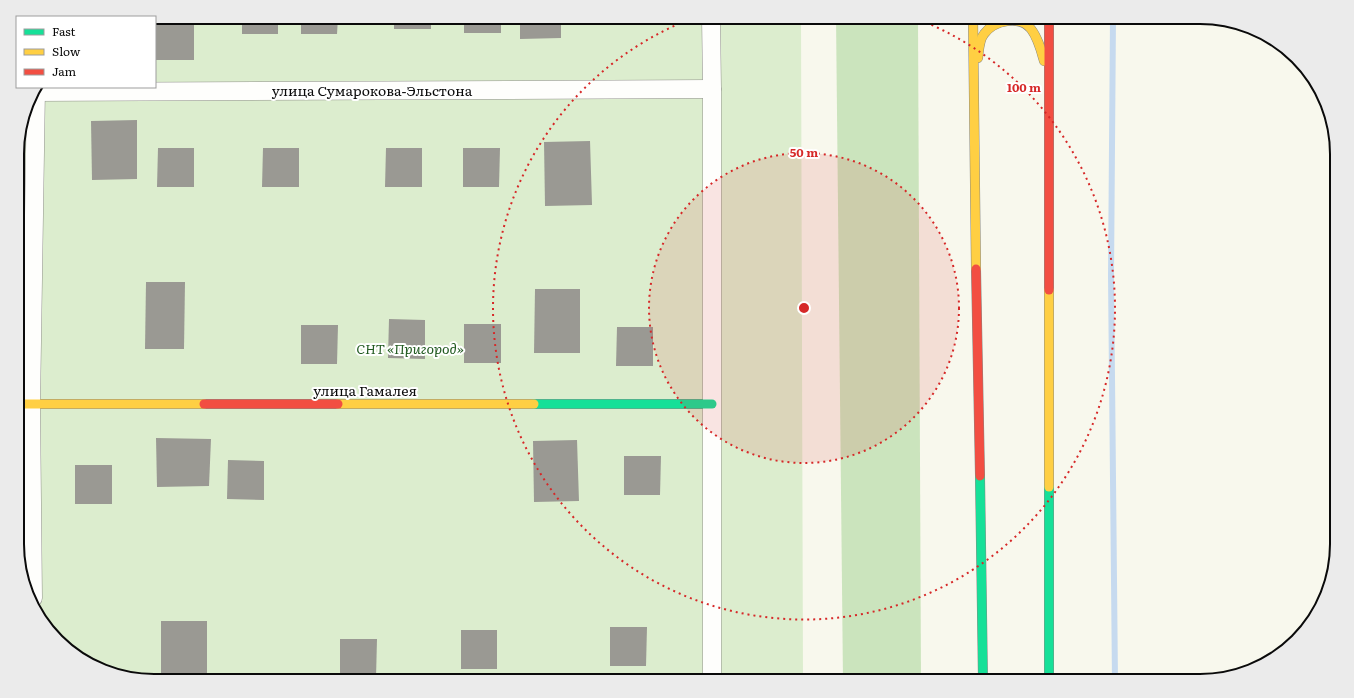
<svg xmlns="http://www.w3.org/2000/svg" width="1354" height="698" viewBox="0 0 1354 698" font-family="Literata,serif">
<style>
.green{fill:#dcedce}
.forest{fill:#cbe4bd}
.lines{fill:none;stroke-linecap:round;stroke-linejoin:round}
.stream{stroke:#c6daef;stroke-width:6}
.building{fill:#9a9993}
.street-casing{stroke:#91918c;stroke-width:19}
.fast-casing{stroke:#888883;stroke-width:10}
.slow-casing{stroke:#888883;stroke-width:10}
.jam-casing{stroke:#888883;stroke-width:10}
.street{stroke:#fefefc;stroke-width:18}
.fast{stroke:#16e098;stroke-width:9}
.slow{stroke:#ffcf43;stroke-width:9}
.jam{stroke:#f24e42;stroke-width:9}
.ring{fill:none;stroke:#d62828;stroke-width:2;stroke-dasharray:2 4}
.labels{text-anchor:middle;stroke-width:4;stroke-linejoin:round;paint-order:stroke}
.street-label{font-size:14px;fill:#0a0a0a;stroke:#fff}
.park-label{font-size:14px;font-style:italic;fill:#225b21;stroke:#fff}
.rim{fill:none;stroke:#0a0a0a;stroke-width:2}
.centre{fill:#d62828;stroke:#fff;stroke-width:2}
.ring-label{font-size:12px;text-anchor:middle;font-weight:bold;fill:#d62828;stroke:#fff;stroke-width:4;stroke-linejoin:round;paint-order:stroke}
</style>
<rect width="100%" height="100%" fill="#f8f8ed"/>
<polygon class="green" points="155,17 801,17 803,681 154,681 93,667 45,627 18,562 17,145 31,94 155,87"/>
<polygon class="forest" points="836,17 918,17 921,681 843,681"/>
<g class="lines">
<polyline class="stream" points="1113,17 1111,276 1115,681"/>
</g>
<g class="building">
<rect x="155" y="17" width="39" height="43"/>
<rect x="242" y="17" width="36" height="17"/>
<polygon points="301,17 338,17 337,34 301,34"/>
<rect x="394" y="17" width="37" height="12"/>
<rect x="464" y="17" width="37" height="16"/>
<polygon points="520,17 561,17 561,38 520,39"/>
<polygon points="137,120 137,179 92,180 91,121"/>
<polygon points="590,141 592,205 545,206 544,142"/>
<polygon points="158,148 194,148 194,187 157,187"/>
<polygon points="263,148 299,148 299,187 262,187"/>
<polygon points="386,148 422,148 422,187 385,187"/>
<polygon points="463,148 500,148 499,187 463,187"/>
<polygon points="146,282 185,282 184,349 145,349"/>
<polygon points="535,289 580,289 580,353 534,353"/>
<polygon points="389,319 425,320 425,359 388,358"/>
<rect x="464" y="324" width="37" height="39"/>
<polygon points="301,325 338,325 337,364 301,364"/>
<polygon points="617,327 653,327 653,366 616,366"/>
<polygon points="156,438 211,439 209,486 157,487"/>
<polygon points="577,440 579,501 534,502 533,441"/>
<polygon points="624,456 661,456 660,495 624,495"/>
<polygon points="228,460 264,461 264,500 227,499"/>
<rect x="75" y="465" width="37" height="39"/>
<rect x="161" y="621" width="46" height="60"/>
<polygon points="610,627 647,627 646,666 610,666"/>
<rect x="461" y="630" width="36" height="39"/>
<polygon points="340,639 377,639 376,678 340,678"/>
</g>
<g class="lines">
<g class="street-casing">
<g id="street">
<polyline points="711,17 712,89 712,681"/>
<polyline points="32,92 712,89"/>
<polyline points="33,598 31,405 36,88"/>
</g>
</g>
<g class="fast-casing">
<g id="fast">
<polyline points="534,404 712,404"/>
<polyline points="980,476 983,681"/>
<polyline points="1049,487 1049,681"/>
</g>
</g>
<g class="slow-casing">
<g id="slow">
<polyline points="973,17 976,269"/>
<path d="M978,58C979,50 979,40 984,34C994,20 1020,15 1031,29C1038,38 1041,50 1044,61"/>
<polyline points="1049,290 1049,487"/>
<polyline points="18,404 204,404"/>
<polyline points="338,404 534,404"/>
</g>
</g>
<g class="jam-casing">
<g id="jam">
<polyline points="1049,17 1049,290"/>
<polyline points="976,269 980,476"/>
<polyline points="204,404 338,404"/>
</g>
</g>
<use href="#street" class="street"/>
<use href="#fast" class="fast"/>
<use href="#slow" class="slow"/>
<use href="#jam" class="jam"/>
</g>
<circle cx="804" cy="308" r="155" fill="#d62828" fill-opacity=".12"/>
<g class="ring">
<circle cx="804" cy="308" r="155"/>
<path d="M915 18A311 311 0 1 1 693 18"/>
</g>
<g class="labels">
<g class="street-label">
<text x="372" y="96">улица Сумарокова-Эльстона</text>
<text x="365" y="396">улица Гамалея</text>
</g>
<g class="park-label">
<text x="410" y="354">СНТ «Пригород»</text>
</g>
</g>
<path d="M0 0H1354V698H0ZM154 24H1200A130 130 0 0 1 1330 154V544A130 130 0 0 1 1200 674H154A130 130 0 0 1 24 544V154A130 130 0 0 1 154 24Z" fill="#ebebeb" fill-rule="evenodd"/>
<path class="rim" d="M154 24H1200A130 130 0 0 1 1330 154V544A130 130 0 0 1 1200 674H154A130 130 0 0 1 24 544V154A130 130 0 0 1 154 24Z"/>
<circle cx="804" cy="308" r="6" class="centre"/>
<g class="ring-label">
<text x="1024" y="92">100 m</text>
<text x="804" y="157">50 m</text>
</g>
<rect x="16" y="16" width="140" height="72" fill="#ffffff" stroke="#9d9d9d"/>
<rect x="24" y="29" width="20" height="6" fill="#16e098" stroke="#9d9d9d"/>
<text x="52" y="36" font-size="12" fill="#0a0a0a">Fast</text>
<rect x="24" y="49" width="20" height="6" fill="#ffcf43" stroke="#9d9d9d"/>
<text x="52" y="56" font-size="12" fill="#0a0a0a">Slow</text>
<rect x="24" y="69" width="20" height="6" fill="#f24e42" stroke="#9d9d9d"/>
<text x="52" y="76" font-size="12" fill="#0a0a0a">Jam</text>
</svg>
